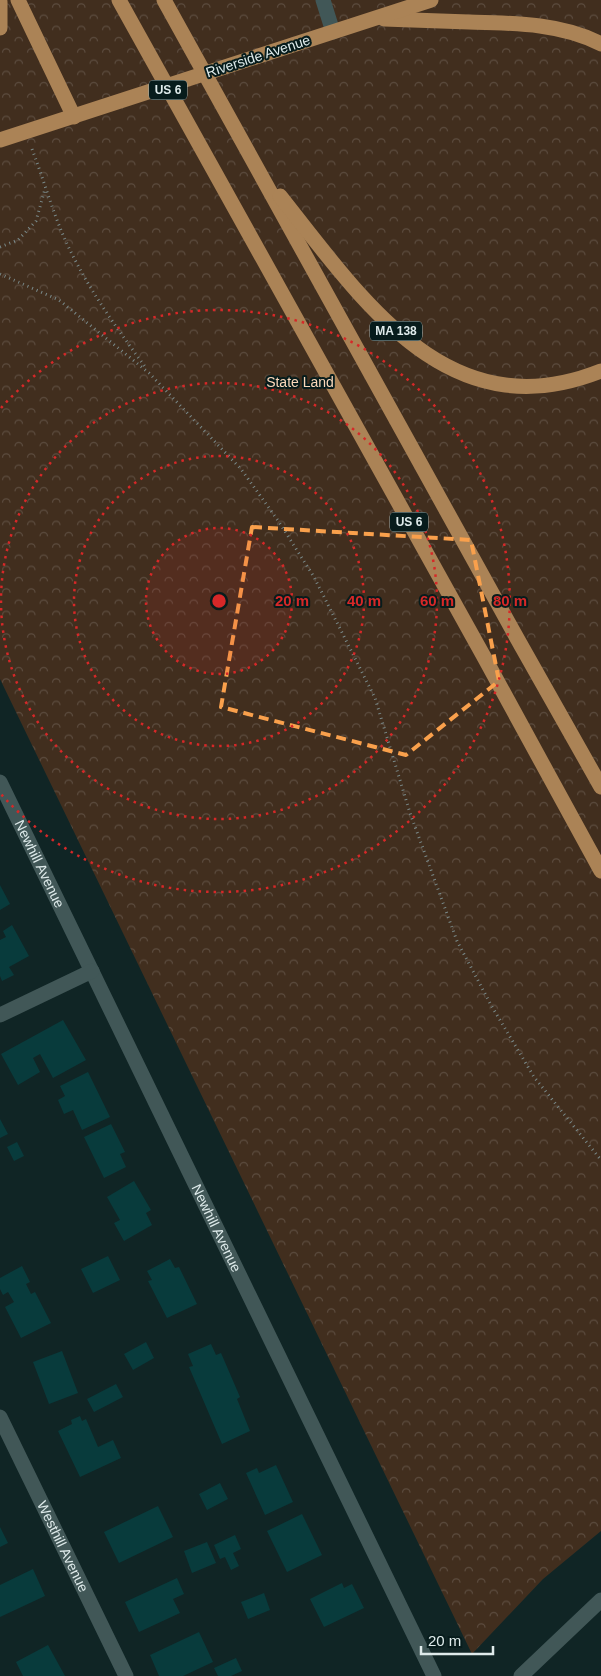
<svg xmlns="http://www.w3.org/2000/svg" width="601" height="1676" viewBox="0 0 601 1676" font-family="Arial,sans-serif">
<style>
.forest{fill:url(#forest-crowns)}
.building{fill:#083b3c}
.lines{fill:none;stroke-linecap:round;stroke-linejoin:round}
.path{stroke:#7a8a8a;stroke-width:3;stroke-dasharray:1 4;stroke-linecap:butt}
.lane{stroke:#415757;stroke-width:15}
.street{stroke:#415757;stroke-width:15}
.secondary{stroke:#415757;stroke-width:15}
.primary{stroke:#ab8356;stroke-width:15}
.marked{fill:none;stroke:#f9a04c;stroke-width:4;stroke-dasharray:10 6;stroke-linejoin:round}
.ring{fill:none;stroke:#d62828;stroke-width:2.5;stroke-dasharray:2.5 5}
.labels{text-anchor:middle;stroke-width:4;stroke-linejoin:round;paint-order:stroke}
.shield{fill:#071c1c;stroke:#9eadad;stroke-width:1}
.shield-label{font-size:12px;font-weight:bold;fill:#dfebeb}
.street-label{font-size:14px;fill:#dfebeb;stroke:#071c1c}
.park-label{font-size:14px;fill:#fcd8bb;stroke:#071c1c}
.centre{fill:#d62828;stroke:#071c1c;stroke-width:2.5}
.ring-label{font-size:15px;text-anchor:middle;font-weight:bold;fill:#d62828;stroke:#071c1c;stroke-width:4;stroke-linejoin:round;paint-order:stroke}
</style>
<defs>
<pattern id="forest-crowns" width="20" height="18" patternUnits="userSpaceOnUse" patternTransform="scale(1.25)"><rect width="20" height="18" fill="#412e1e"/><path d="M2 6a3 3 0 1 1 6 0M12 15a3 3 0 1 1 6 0" fill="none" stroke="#5c4c3f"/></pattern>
</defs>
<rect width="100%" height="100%" fill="#102525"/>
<polygon class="forest" points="0,0 601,0 601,1531 543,1579 472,1654 0,679"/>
<g class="building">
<polygon points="0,885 10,904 0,910"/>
<polygon points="12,925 29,956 9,967 14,975 2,981 0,976 0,940 6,937 3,931"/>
<polygon points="63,1020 86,1060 53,1078 40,1054 33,1058 40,1072 18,1085 1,1054"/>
<polygon points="88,1072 110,1117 82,1130 73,1110 64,1114 58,1100 65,1096 60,1086"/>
<polygon points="0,1119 8,1134 0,1138"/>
<polygon points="111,1124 125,1152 120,1154 126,1167 104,1178 84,1137"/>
<polygon points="17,1142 24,1156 14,1161 7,1147"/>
<polygon points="134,1181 151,1210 146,1213 152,1225 124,1241 114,1223 120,1220 107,1197"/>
<polygon points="108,1256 120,1280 93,1293 81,1269"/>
<polygon points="170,1259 175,1268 179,1267 197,1304 167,1318 148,1281 152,1280 147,1271"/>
<polygon points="22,1266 30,1282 26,1284 31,1294 35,1292 51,1323 21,1338 5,1307 14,1302 8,1292 3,1295 0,1289 0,1278"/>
<polygon points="146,1342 154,1358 133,1370 124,1354"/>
<polygon points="211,1344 216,1355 221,1353 240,1397 237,1399 250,1431 222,1444 189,1367 193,1366 188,1354"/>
<polygon points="62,1351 78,1393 49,1404 33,1362"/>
<polygon points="116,1384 123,1397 94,1412 87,1399"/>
<polygon points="80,1416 82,1421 86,1419 98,1447 113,1440 121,1458 80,1477 58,1431 72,1424 71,1420"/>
<polygon points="276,1465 293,1502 265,1515 246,1473 257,1468 259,1473"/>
<polygon points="220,1483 228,1499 207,1510 199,1494"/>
<polygon points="158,1506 173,1537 119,1563 104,1532"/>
<polygon points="302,1514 322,1555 287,1572 267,1531"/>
<polygon points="0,1527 8,1543 0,1547"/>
<polygon points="235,1535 241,1549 233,1553 239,1566 231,1570 225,1557 220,1559 214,1545"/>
<polygon points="207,1542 216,1563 192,1573 184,1551"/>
<polygon points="33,1569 45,1596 0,1617 0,1585"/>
<polygon points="177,1578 184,1594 173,1599 180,1613 139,1632 125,1602"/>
<polygon points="342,1583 344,1588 352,1584 364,1608 324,1627 310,1599"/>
<polygon points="264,1593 270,1610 248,1619 241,1602"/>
<polygon points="199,1632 213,1662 183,1676 159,1676 150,1655"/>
<polygon points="48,1645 65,1676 23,1676 16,1662"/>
<polygon points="236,1658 242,1671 231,1676 218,1676 214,1668"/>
</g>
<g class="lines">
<g class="path">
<path d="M32,149C45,183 54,218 70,250C91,293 118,330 146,368"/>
<polyline points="0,247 18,240 36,221 45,189"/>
<polyline points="0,274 59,300 149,373 241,469 279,522 314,577 375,698 410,813 457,941 491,1005 534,1077 601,1160"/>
</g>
<polyline class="lane" points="323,0 333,32"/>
<g class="street">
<path id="s1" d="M0,782L434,1676"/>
<polyline points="0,1015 92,971"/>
<path id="s2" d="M0,1417L126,1676"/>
</g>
<polyline class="secondary" points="521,1676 601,1600"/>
<g class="primary">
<polyline points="18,0 74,117"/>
<polyline points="119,0 483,655 601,871"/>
<polyline points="164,0 518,640 601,787"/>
<polyline points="0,2 0,28"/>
<path d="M384,19C413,20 441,21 469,22C512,23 562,23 601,44"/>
<polyline points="0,140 431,0"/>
<path d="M280,196C362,299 448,432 601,371"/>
</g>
</g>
<path class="marked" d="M252,527L471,540L499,681L406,755L221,707Z"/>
<circle cx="219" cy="601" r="73" fill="#d62828" fill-opacity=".12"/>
<g class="ring">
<circle cx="219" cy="601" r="73"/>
<circle cx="219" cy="601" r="145"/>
<circle cx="219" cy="601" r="218"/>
<path d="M1 408A291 291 0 1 1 1 794"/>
</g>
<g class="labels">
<g class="shield">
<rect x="149" y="80.5" width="38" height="19" rx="4"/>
<rect x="370" y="321.5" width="52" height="19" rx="4"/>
<rect x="390" y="512.5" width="38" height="19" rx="4"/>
</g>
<g class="shield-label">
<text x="168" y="94">US 6</text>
<text x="396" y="335">MA 138</text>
<text x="409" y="526">US 6</text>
</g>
<g class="street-label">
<text transform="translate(258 56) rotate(-18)" y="5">Riverside Avenue</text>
<text dy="5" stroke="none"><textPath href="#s1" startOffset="91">Newhill Avenue</textPath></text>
<text dy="5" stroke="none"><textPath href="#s1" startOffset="496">Newhill Avenue</textPath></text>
<text dy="5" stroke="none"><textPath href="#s2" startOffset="144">Westhill Avenue</textPath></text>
</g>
<g class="park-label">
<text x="300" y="387">State Land</text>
</g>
</g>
<circle cx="219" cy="601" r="8" class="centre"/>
<g class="ring-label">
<text x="292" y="606">20 m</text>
<text x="364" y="606">40 m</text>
<text x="437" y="606">60 m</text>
<text x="510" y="606">80 m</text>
</g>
<path d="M421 1646v8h72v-8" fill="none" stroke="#dfebeb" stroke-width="2.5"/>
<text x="428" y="1646" font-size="15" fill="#dfebeb" stroke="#071c1c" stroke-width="4" paint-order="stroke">20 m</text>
</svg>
